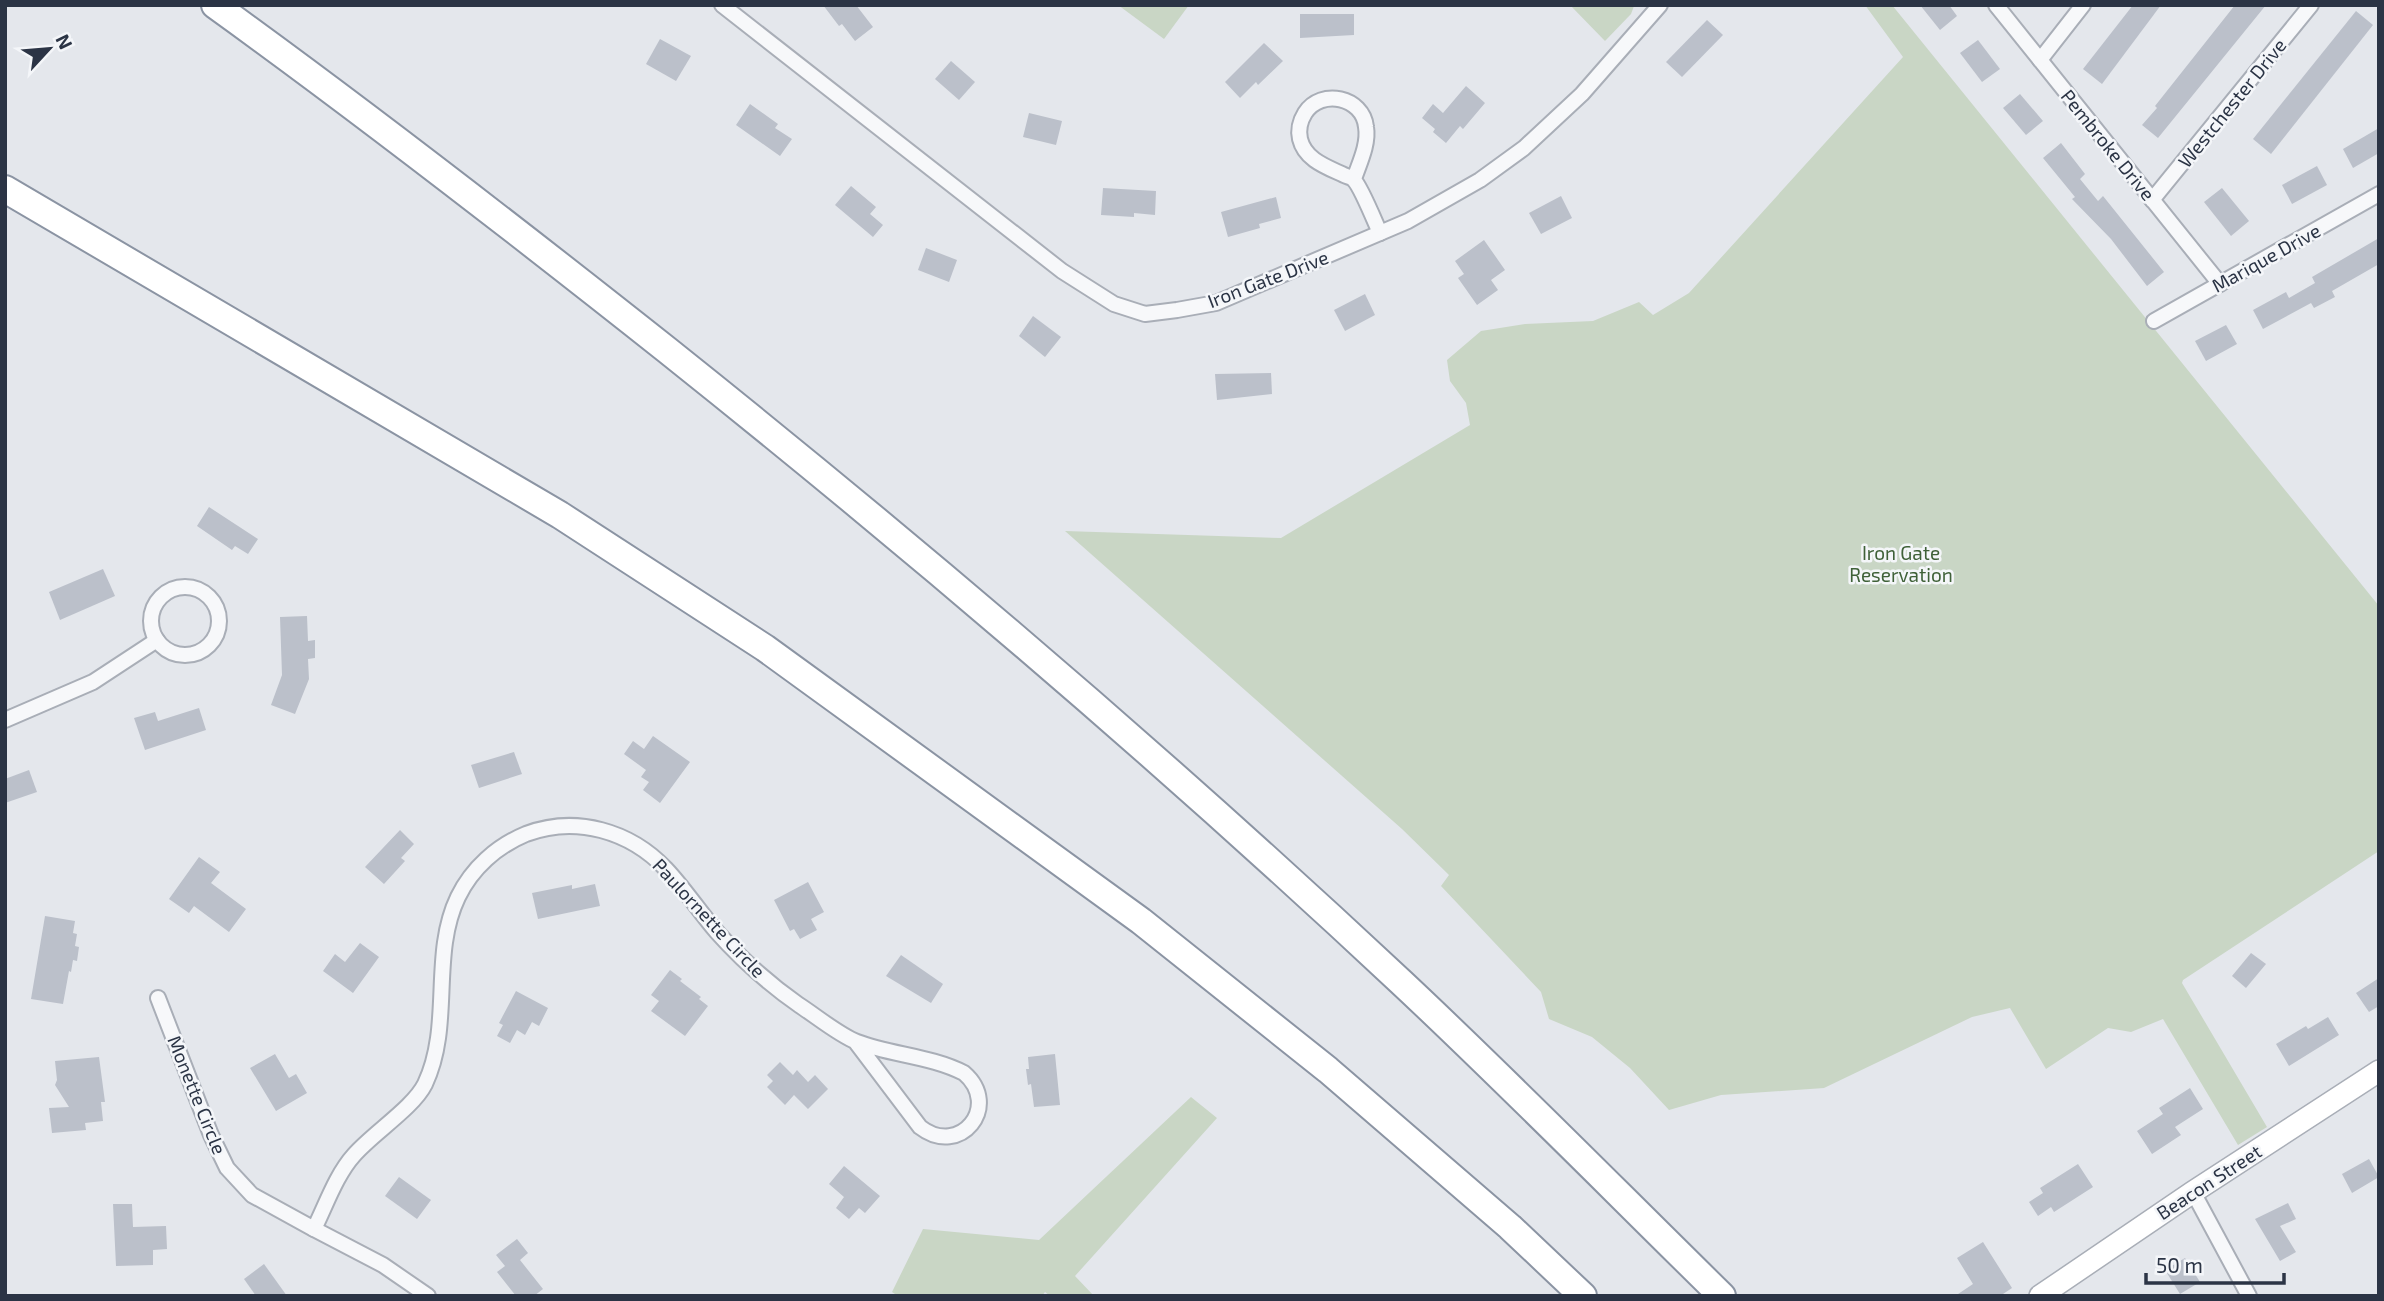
<svg xmlns="http://www.w3.org/2000/svg" width="2384" height="1301" viewBox="0 0 2384 1301" font-family="'Exo 2',sans-serif">
<style>
.green{fill:#c9d6c5}
.building{fill:#bbc0ca}
.lines{fill:none;stroke-linecap:round;stroke-linejoin:round}
.minor-casing{stroke:#a9aeb7;stroke-width:18}
.secondary-casing{stroke:#a9aeb7;stroke-width:24}
.motorway-casing{stroke:#8b94a3;stroke-width:30}
.minor{stroke:#f7f8fa;stroke-width:14}
.secondary{stroke:#fff;stroke-width:21}
.motorway{stroke:#fff;stroke-width:26}
.labels{text-anchor:middle;stroke-width:5;stroke-linejoin:round;paint-order:stroke}
.street-label{font-size:19px;fill:#2b3445;stroke:#f4f6f9}
.park-label{font-size:19px;fill:#3f6138;stroke:#f4f6f9}
</style>
<rect width="100%" height="100%" fill="#e4e7ec"/>
<g class="green">
<polygon points="1118,5 1189,5 1164,39"/>
<polygon points="1570,5 1634,5 1634,6 1631,14 1605,41"/>
<polygon points="1865,5 1892,5 2379,606 2379,851 2183,980 2182,983 2267,1127 2238,1145 2163,1019 2131,1032 2108,1028 2046,1069 2010,1008 1972,1017 1824,1088 1721,1095 1669,1110 1630,1068 1592,1037 1549,1019 1541,992 1441,886 1449,875 1402,829 1065,531 1281,538 1470,425 1466,403 1450,381 1447,360 1481,331 1525,324 1593,321 1639,302 1653,315 1689,293 1903,57"/>
<polygon points="1191,1097 1217,1118 1075,1276 1094,1296 1050,1296 1045,1292 1042,1296 898,1296 892,1292 923,1229 1039,1240"/>
</g>
<g class="building">
<polygon points="823,5 856,5 873,27 855,41 842,24 839,26"/>
<polygon points="1920,5 1949,5 1957,16 1940,30"/>
<polygon points="2133,5 2161,5 2102,84 2083,69"/>
<polygon points="2235,5 2266,5 2158,138 2142,125 2157,108 2155,106"/>
<polygon points="2356,11 2373,25 2271,154 2253,139"/>
<polygon points="1300,14 1354,14 1354,35 1300,38"/>
<polygon points="1707,20 1723,35 1682,77 1666,62"/>
<polygon points="660,39 691,56 676,81 646,64"/>
<polygon points="1978,40 2000,69 1982,82 1960,53"/>
<polygon points="1264,43 1283,61 1258,85 1256,82 1240,98 1225,82"/>
<polygon points="951,61 975,82 959,100 935,79"/>
<polygon points="1466,86 1485,103 1463,129 1460,126 1446,143 1433,132 1435,129 1422,118 1433,104 1443,113"/>
<polygon points="2020,94 2043,121 2026,135 2003,108"/>
<polygon points="750,104 778,124 775,128 792,139 780,156 736,125"/>
<polygon points="1029,113 1062,121 1056,145 1023,137"/>
<polygon points="2379,128 2379,153 2353,168 2343,149"/>
<polygon points="2061,143 2085,174 2080,179 2098,201 2103,196 2164,272 2147,286 2111,239 2072,199 2075,197 2043,158"/>
<polygon points="2317,166 2327,185 2292,204 2282,185"/>
<polygon points="851,186 876,207 870,214 883,225 873,237 835,205"/>
<polygon points="1103,188 1156,191 1155,215 1134,213 1134,217 1101,215"/>
<polygon points="2222,188 2249,221 2231,236 2204,202"/>
<polygon points="1561,196 1572,218 1541,234 1529,213"/>
<polygon points="1276,197 1281,218 1259,224 1260,228 1228,237 1221,212"/>
<polygon points="2379,238 2379,264 2332,291 2335,297 2314,308 2311,303 2263,329 2253,310 2286,292 2289,298 2315,283 2312,277"/>
<polygon points="1484,240 1505,270 1491,280 1498,290 1477,305 1458,278 1464,274 1455,261"/>
<polygon points="926,248 957,260 949,282 918,270"/>
<polygon points="1365,294 1375,315 1345,331 1334,310"/>
<polygon points="1033,316 1061,337 1045,357 1019,336"/>
<polygon points="2226,325 2237,344 2206,361 2195,341"/>
<polygon points="1271,373 1272,394 1217,400 1215,374"/>
<polygon points="209,507 258,539 248,554 235,546 232,550 197,526"/>
<polygon points="103,569 115,596 60,620 49,592"/>
<polygon points="307,616 308,641 315,640 315,658 308,659 309,679 295,714 271,705 282,675 280,617"/>
<polygon points="199,708 206,730 145,750 134,718 155,712 158,721"/>
<polygon points="653,736 690,762 660,803 643,790 649,782 641,777 646,770 624,754 633,741 644,749"/>
<polygon points="514,752 522,774 479,788 471,765"/>
<polygon points="29,770 37,792 5,803 5,779"/>
<polygon points="400,830 414,844 401,858 405,861 384,884 365,867"/>
<polygon points="199,857 220,872 211,883 246,909 229,932 194,906 189,913 169,899"/>
<polygon points="808,882 824,912 811,919 817,930 800,939 794,929 790,931 774,900"/>
<polygon points="595,884 600,906 538,919 532,893 572,885 572,889"/>
<polygon points="45,916 75,921 73,933 77,934 75,946 79,947 77,961 73,960 71,972 69,971 63,1004 31,999"/>
<polygon points="360,943 379,957 353,993 323,971 335,954 345,962"/>
<polygon points="2251,953 2266,964 2246,988 2232,976"/>
<polygon points="901,955 943,984 931,1003 886,976"/>
<polygon points="670,970 682,979 680,981 701,997 699,999 708,1006 685,1036 651,1011 659,1001 651,995"/>
<polygon points="2379,978 2379,1006 2369,1012 2356,993"/>
<polygon points="516,991 548,1008 539,1026 532,1022 525,1035 517,1030 510,1043 497,1036 503,1025 499,1023"/>
<polygon points="2328,1017 2339,1035 2289,1066 2276,1044 2306,1026 2308,1029"/>
<polygon points="275,1054 289,1078 296,1074 307,1093 276,1111 250,1068"/>
<polygon points="1055,1054 1060,1105 1034,1107 1031,1084 1028,1085 1026,1069 1029,1069 1028,1057"/>
<polygon points="99,1057 105,1102 101,1102 103,1121 85,1123 86,1130 52,1133 49,1108 69,1107 55,1085 57,1080 55,1061"/>
<polygon points="780,1062 793,1075 797,1070 808,1082 815,1075 828,1089 808,1109 794,1095 785,1105 767,1087 773,1081 767,1075"/>
<polygon points="2190,1088 2203,1109 2175,1127 2181,1135 2152,1154 2137,1131 2163,1114 2159,1108"/>
<polygon points="2369,1159 2379,1177 2352,1193 2342,1174"/>
<polygon points="2078,1164 2093,1187 2054,1212 2051,1207 2038,1216 2029,1202 2043,1193 2040,1188"/>
<polygon points="844,1166 880,1196 865,1213 859,1208 849,1219 836,1208 844,1197 829,1184"/>
<polygon points="399,1177 431,1200 417,1219 385,1196"/>
<polygon points="2288,1203 2296,1219 2280,1226 2296,1252 2280,1261 2255,1219"/>
<polygon points="113,1204 132,1204 133,1227 166,1226 167,1249 153,1250 153,1265 116,1266"/>
<polygon points="517,1239 528,1253 520,1260 543,1289 534,1296 516,1296 497,1272 505,1266 496,1255"/>
<polygon points="1983,1242 2012,1288 2000,1296 1955,1296 1973,1284 1957,1258"/>
<polygon points="2185,1258 2200,1282 2180,1294 2165,1270"/>
<polygon points="264,1264 287,1296 256,1296 244,1279"/>
</g>
<g class="lines">
<g class="minor-casing">
<g id="minor">
<polyline points="722,5 1062,271 1114,304 1145,314 1177,310 1216,303 1408,221 1480,180 1524,148 1582,94 1660,5"/>
<polyline points="1996,5 2220,284"/>
<polyline points="2040,60 2083,5"/>
<path d="M1354,179C1359,164 1369,144 1366,127C1363,97 1321,88 1305,113C1300,121 1298,130 1300,139C1305,160 1327,167 1344,175C1348,177 1352,177 1354,180C1361,187 1375,222 1380,233"/>
<polyline points="2152,200 2311,5"/>
<polyline points="2154,321 2379,194"/>
<circle cx="185" cy="621" r="34"/>
<polyline points="5,720 93,682 157,640"/>
<polyline points="158,998 211,1135 227,1168 252,1195 314,1229"/>
<polyline points="2193,1192 2249,1296"/>
<path d="M428,1296L383,1265L314,1229C326,1205 336,1175 354,1155C373,1133 413,1108 425,1084C453,1025 430,955 458,897C472,868 497,846 526,834C576,815 630,831 666,869C684,888 699,911 716,931C741,959 769,984 799,1005C816,1016 839,1035 857,1042C891,1055 931,1056 964,1073C1002,1106 960,1158 920,1127L855,1041"/>
</g>
</g>
<g class="secondary-casing">
<polyline id="secondary" points="2040,1296 2193,1192 2379,1071"/>
</g>
<g class="motorway-casing">
<g id="motorway">
<path d="M215,5C369,116 518,232 667,350C919,551 1165,761 1401,982C1510,1084 1615,1191 1722,1296"/>
<polyline points="5,189 560,515 765,648 1141,921 1328,1070 1510,1227 1583,1296"/>
</g>
</g>
<use href="#minor" class="minor"/>
<use href="#secondary" class="secondary"/>
<use href="#motorway" class="motorway"/>
</g>
<g class="labels">
<g class="street-label">
<text transform="translate(2232 103) rotate(-51)" y="7">Westchester Drive</text>
<text transform="translate(2108 145) rotate(51)" y="7">Pembroke Drive</text>
<text transform="translate(2266 258) rotate(-29)" y="7">Marique Drive</text>
<text transform="translate(1268 279) rotate(-21)" y="7">Iron Gate Drive</text>
<text transform="translate(709 918) rotate(47)" y="7">Paulornette Circle</text>
<text transform="translate(197 1095) rotate(68)" y="7">Monette Circle</text>
<text transform="translate(2209 1182) rotate(-33)" y="7">Beacon Street</text>
</g>
<g class="park-label">
<text x="1901" y="560">Iron Gate<tspan x="1901" dy="22">Reservation</tspan></text>
</g>
</g>
<rect width="2384" height="1301" fill="none" stroke="#2b3445" stroke-width="14"/>
<g transform="translate(49 49) rotate(64)" stroke="#f4f6f9" stroke-width="5" paint-order="stroke">
<path d="M0-5L12 26L0 18L-12 26Z" fill="#2b3445"/>
<text y="-10" font-size="19" font-weight="bold" text-anchor="middle" fill="#2b3445">N</text>
</g>
<path d="M2146 1273v10h138v-10" fill="none" stroke="#2b3445" stroke-width="3.5"/>
<text x="2156" y="1273" font-size="21" fill="#2b3445" stroke="#f4f6f9" stroke-width="5" paint-order="stroke">50 m</text>
</svg>
